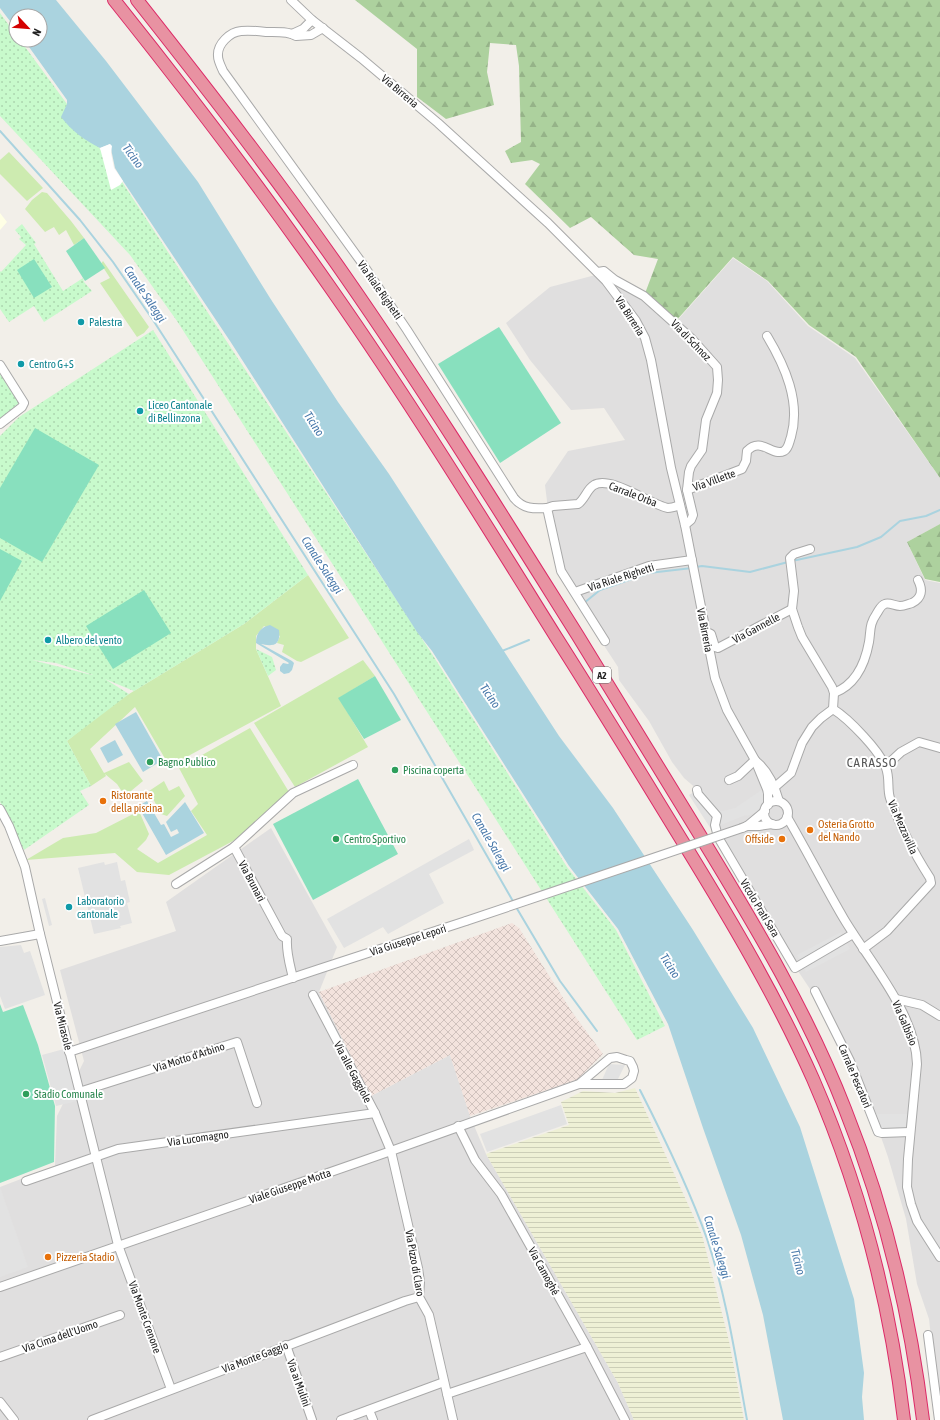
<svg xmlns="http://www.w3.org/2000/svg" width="940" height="1420" viewBox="0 0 940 1420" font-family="'Asap Condensed',sans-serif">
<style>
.residential{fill:#e0dfdf}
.education{fill:#ffffe5}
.military{fill:url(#military-cross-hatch)}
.farmland{fill:url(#farmland-rules)}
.grass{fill:#cdebb0}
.forest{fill:url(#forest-firs)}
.park{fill:url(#park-dots);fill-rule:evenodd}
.pitch{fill:#88e0be}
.parking{fill:#e2e2e2}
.water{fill:#aad3df}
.pier{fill:#fff}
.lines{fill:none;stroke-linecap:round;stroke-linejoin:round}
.stream{stroke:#aad3df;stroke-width:2}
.minor-casing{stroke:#a9a9a9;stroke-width:10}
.highway-casing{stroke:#dc2a67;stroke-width:14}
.minor{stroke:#fff;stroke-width:8}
.highway{stroke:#e892a2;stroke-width:12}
.minor-bridge-casing{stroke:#a9a9a9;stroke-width:10;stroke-linecap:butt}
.minor-bridge{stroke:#fff;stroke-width:8}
.culture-dot{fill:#0f9aa8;stroke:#fff;stroke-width:1.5}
.leisure-dot{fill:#2e9e5b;stroke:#fff;stroke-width:1.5}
.food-dot{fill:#e8710a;stroke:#fff;stroke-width:1.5}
.labels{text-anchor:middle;stroke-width:4;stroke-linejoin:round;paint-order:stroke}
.shield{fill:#fff;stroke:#646464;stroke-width:1}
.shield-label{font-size:10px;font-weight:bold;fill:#222}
.street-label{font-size:11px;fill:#222;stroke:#fff}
.culture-label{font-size:11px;fill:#0d838f;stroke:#fff;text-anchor:start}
.leisure-label{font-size:11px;fill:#27864d;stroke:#fff;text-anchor:start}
.food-label{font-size:11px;fill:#c56008;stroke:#fff;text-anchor:start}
.water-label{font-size:12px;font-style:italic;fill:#4a7aab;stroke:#fff}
.quarter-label{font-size:13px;letter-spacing:1px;fill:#555;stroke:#fff}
</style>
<defs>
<pattern id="military-cross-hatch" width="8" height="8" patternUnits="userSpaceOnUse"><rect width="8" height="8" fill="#f3e3dd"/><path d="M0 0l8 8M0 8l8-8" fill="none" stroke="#d0c2bd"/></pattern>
<pattern id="farmland-rules" width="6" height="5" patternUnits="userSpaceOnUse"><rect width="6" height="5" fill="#eef0d5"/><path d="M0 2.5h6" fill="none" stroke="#ccceb7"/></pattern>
<pattern id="forest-firs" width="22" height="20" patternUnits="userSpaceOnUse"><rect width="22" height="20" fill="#add19e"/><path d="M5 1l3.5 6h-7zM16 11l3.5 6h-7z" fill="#95b388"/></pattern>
<pattern id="park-dots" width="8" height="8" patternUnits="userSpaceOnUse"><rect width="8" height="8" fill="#c8facc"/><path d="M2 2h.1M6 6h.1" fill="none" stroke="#acd6af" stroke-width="1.8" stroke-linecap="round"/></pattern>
</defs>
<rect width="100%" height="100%" fill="#f2efe9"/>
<g class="residential">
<polygon points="733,258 767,281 808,326 855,358 940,478 940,524 907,542 925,580 940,583 940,1419 929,1319 917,1284 906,1219 888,1157 873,1114 816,998 796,968 710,823 698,790 684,778 672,762 649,721 619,680 618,667 603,644 563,570 548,509 545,485 568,451 625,440 604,408 571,410 530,360 506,323 550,287 603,273 623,283 675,323"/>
<polygon points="271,828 337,947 319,992 371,1096 450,1055 470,1116 486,1154 618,1383 634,1420 0,1420 0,1187 55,1166 57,1116 84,1061 60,970 176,931 166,902"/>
</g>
<polygon class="education" points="0,213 7,222 0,230"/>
<polygon class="military" points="512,923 519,928 572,1012 603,1054 577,1080 470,1116 450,1055 371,1096 319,992"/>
<polygon class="farmland" points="635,1088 702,1235 729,1341 744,1420 634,1420 618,1383 486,1154 569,1125 561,1102 583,1091 615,1093"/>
<g class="grass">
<polygon points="9,152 43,188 27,201 0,174 0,160"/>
<polygon points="42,192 47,193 71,221 84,238 74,245 66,230 59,235 54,227 45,232 25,209 32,200"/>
<polygon points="103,261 149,327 144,333 137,337 100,283 110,278 101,264"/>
<polygon points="308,575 349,638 301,662 297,661 282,652 284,645 277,643 280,636 264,626 256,636 256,649 281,706 177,762 167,762 135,707 90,749 104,773 129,762 143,781 125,796 117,784 105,774 106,776 91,786 67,741 107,708 129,694 244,624"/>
<polygon points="363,660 375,676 339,698 368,747 295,787 254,723"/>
<polygon points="250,728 289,792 235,840 169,875 137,872 115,853 26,860 63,838 96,833 139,811 149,834 146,840 137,849 158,863 207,835 191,811 198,804 179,768"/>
<polygon points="164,781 169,791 179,786 185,796 167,816 161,814 149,791"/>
</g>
<g class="forest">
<polygon points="355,0 940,0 940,478 856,357 809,325 768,281 733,257 675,322 644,296 658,259 634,255 591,217 570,228 525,184 540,164 532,160 511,163 505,151 521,142 519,66 516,45 490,43 487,72 494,105 446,119 417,97 417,49"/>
<polygon points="940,524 940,582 925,579 907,542"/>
</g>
<g class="park">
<polygon points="0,13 16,35 16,40 20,40 103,153 432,654 567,867 616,930 665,1026 637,1040 177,321 130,255 0,116"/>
<polygon points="22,224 36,243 34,244 63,291 83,278 84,282 92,291 44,322 34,306 9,322 0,309 0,271 1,272 26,245 19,239 21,237 15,230"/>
<path d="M153,330L308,575L244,624L134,691L105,679L129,694L67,741L91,786L80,791L89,805L24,850L0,802V436L19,417ZM32,660L56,663L93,675H92Z"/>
<polygon points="0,374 19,403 0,419"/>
<polygon points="256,649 272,657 276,670 268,676"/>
</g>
<g class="pitch">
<polygon points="84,238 105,268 85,281 66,251"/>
<polygon points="34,259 52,287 34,298 17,270"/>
<polygon points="499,327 561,423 500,463 438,364"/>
<polygon points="35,428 99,465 42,562 0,538 0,488"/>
<polygon points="0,549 22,561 0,601"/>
<polygon points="144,590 171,633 113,669 86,626"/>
<polygon points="375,676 401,720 364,739 338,698"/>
<polygon points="358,779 398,854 313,900 273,824"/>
<polygon points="0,1004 3,1012 23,1005 38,1045 55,1106 54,1162 0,1183"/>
</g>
<g class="parking">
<polygon points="701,788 720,811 723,811 735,808 763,789 764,802 757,812 747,816 746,815 711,829 689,795"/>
<polygon points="469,839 474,850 429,874 444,903 388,934 383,927 344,948 327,919"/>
<polygon points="104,862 105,865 117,862 121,881 125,880 130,902 127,903 132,923 120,926 121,928 94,934 78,868"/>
<polygon points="45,898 52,925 49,926 42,899"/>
<polygon points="841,932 850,949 806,972 797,955"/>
<polygon points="21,945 24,953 30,951 45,995 5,1009 0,996 0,947"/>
<polygon points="64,1049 77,1101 56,1106 42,1055"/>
<polygon points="609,1064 625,1065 617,1081 602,1080"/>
<polygon points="561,1105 567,1124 487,1152 480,1134"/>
<polygon points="873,1114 909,1114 908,1125 905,1129 881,1130"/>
<polygon points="0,1187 28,1267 0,1277"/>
</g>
<g class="water">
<path d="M0,0H56L106,61L198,182L270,298L338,402L389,474L559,736L613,808L693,930L753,1028L800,1127L854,1299L864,1373L862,1397L864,1420H783L763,1315L741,1235L703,1128L668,1024L618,929L569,866L432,651L417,632L230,341L123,181L115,168L110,144L100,148C83,139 73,132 61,117L67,104V100L24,40H40V16H16V29L0,8Z"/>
<path d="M270,625L279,630C280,637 279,645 271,645C268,646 264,644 261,644L292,661L294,663L292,670L289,673L284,674L280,671V667L283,663L288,664L289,663L256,643C256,633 261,627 270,625Z"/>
<polygon points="136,712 163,760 143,772 115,724"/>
<polygon points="115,740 123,755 108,763 100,748"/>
<polygon points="147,801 161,825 164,824 171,837 179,833 177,829 171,832 166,822 185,802 204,833 166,855 138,806"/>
</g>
<polygon class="pier" points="110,144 112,146 111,153 114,168 123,181 120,185 111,190 100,148"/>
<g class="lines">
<g class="stream">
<polyline points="0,131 80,220 113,262 153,320 394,694 514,903"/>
<polyline points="792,561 857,547 881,537 900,521 926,516 940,510"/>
<polyline points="696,567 702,566 750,572 788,562"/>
<polyline points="584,603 600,590 649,573 692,568"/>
<polyline points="502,651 529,640"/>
<polyline points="516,907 560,981 597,1031"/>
<path d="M640,1090C665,1139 689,1188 707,1239C727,1298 736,1360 747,1420"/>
</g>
<g class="minor-casing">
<g id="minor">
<polyline points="291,0 312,20 361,58 438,123 548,223 606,281 636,321 645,338 651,360 671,468 685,525 715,678 727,710 755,760 767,789 768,793 768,805"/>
<path d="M323,28L311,35L296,36C288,31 275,32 266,32C258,31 249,30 241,31C230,32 217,44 218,56C218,61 221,66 223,71L362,263L407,330L514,498C523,509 534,509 547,508L561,571L605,641"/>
<polyline points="292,34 303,29 312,20"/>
<polyline points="598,272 604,271 615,280 644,296 692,339 717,367 718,380 717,393 706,420 702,450 691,466 689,472 687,490 693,515 691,520 685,525"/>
<polyline points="0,365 24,403 22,407 0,424"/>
<path d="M687,490L742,469L746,461L747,451C761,436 772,457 784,451C789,448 789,442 791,437C801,402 785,366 767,336"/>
<path d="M547,508L553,506L578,504C585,499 587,489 594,485C610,475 651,505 668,508C672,508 677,506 680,505"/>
<path d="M810,549L794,554L790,558L794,591L792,609L798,627L802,637L832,687L834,693L833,709C849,719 880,751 886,768C890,778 887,789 890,798C900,827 914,853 930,878L931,883L887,931L863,949"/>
<polyline points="575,592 649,566 692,560"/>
<polyline points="707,632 711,634 715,647 718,648 792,609"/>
<path d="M834,693C855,685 865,664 869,642C871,629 869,625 877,613C879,610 881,605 885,604C889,602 895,606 900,606C904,606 908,604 912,603C922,598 923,590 918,580"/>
<path d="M757,762C769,772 775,787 779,801"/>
<polyline points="886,766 901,752 919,742 940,748"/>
<polyline points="729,780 738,776 755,760"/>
<polyline points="697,790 698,794 717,816 715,825 718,837 795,968 853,934"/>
<polyline points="768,793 791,773 802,743 812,727 821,718 833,709"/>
<circle cx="776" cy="813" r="12"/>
<polyline points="0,809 9,826 25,867 40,934 118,1245 171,1389"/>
<path d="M787,817C807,851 824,885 844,919C869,961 916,1014 917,1064L908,1159L907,1187L911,1204L917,1221L940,1257"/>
<polyline points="747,826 759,826 772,824"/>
<polyline points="742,828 747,826 765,811"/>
<polyline points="234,847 293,793 353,765"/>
<path d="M176,884L234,847L282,936L287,939C286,953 290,965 293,978"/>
<polyline points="0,941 40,934"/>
<polyline points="815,991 850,1061 878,1132 882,1133 910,1132"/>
<polyline points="313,995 375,1113 391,1151 418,1268 420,1282 419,1297 429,1315 453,1420"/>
<polyline points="896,999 922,1005 940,1016"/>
<polyline points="69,1052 319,969 466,921"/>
<polyline points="79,1092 237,1042 257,1103"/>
<polyline points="458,1126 475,1160 501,1194 587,1347 625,1420"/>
<polyline points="26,1181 118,1149 375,1113"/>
<polyline points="0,1287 391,1151 579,1084 624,1084 632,1078 634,1071 633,1067 630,1061 626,1060 617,1057 610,1058 579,1084"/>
<polyline points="928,1335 939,1420"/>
<polyline points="286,1345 312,1420"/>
<polyline points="0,1357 120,1315"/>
<polyline points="447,1394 587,1347"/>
<polyline points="0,1402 14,1420"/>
<polyline points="369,1410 373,1420"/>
<polyline points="92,1420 405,1301 419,1297"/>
<polyline points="341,1420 444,1382"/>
</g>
</g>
<g class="highway-casing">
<g id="highway">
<path d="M114,0C190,95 263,191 332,290C411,403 483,520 556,637C600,706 643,777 686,847C732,922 777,998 813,1079C860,1187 890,1302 904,1420"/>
<path d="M137,0C208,90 279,181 345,276C427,394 502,515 578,636C620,704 662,772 703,840C756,927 808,1014 845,1109C885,1209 910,1313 923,1420"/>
</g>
</g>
<use href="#minor" class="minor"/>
<use href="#highway" class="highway"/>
<g class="minor-bridge-casing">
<polyline id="minor-bridge" points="466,921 742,828"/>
</g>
<use href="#minor-bridge" class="minor-bridge"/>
</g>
<g class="culture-dot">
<circle cx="81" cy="322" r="4"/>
<circle cx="21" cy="364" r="4"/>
<circle cx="140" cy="411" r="4"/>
<circle cx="48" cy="640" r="4"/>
<circle cx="69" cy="907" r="4"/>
</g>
<g class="leisure-dot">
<circle cx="150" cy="762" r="4"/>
<circle cx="395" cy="770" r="4"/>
<circle cx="336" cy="839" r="4"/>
<circle cx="26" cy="1094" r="4"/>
</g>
<g class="food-dot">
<circle cx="103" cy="801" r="4"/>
<circle cx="810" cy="830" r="4"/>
<circle cx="782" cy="839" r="4"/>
<circle cx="48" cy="1257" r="4"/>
</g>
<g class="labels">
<rect class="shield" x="593" y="667" width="18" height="16" rx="3"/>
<g class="shield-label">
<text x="602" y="679">A2</text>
</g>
<g class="street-label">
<text transform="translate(400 91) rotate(40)" y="4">Via Birreria</text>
<text transform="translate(380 290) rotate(55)" y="4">Via Riale Righetti</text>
<text transform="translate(630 316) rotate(57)" y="4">Via Birreria</text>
<text transform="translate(691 340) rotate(46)" y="4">Via di Schnoz</text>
<text transform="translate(714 480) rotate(-20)" y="4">Via Villette</text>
<text transform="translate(633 494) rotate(21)" y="4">Carrale Orba</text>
<text transform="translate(621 577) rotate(-18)" y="4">Via Riale Righetti</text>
<text transform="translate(756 628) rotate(-28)" y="4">Via Gannelle</text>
<text transform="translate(705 630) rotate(79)" y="4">Via Birreria</text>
<text transform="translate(903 827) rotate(66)" y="4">Via Mezzavilla</text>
<text transform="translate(252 881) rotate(62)" y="4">Via Brunari</text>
<text transform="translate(760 908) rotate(59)" y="4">Vicolo Prati Sara</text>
<text transform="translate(408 940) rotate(-18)" y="4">Via Giuseppe Lepori</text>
<text transform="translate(905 1023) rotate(67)" y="4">Via Galbisio</text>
<text transform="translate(63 1026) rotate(76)" y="4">Via Mirasole</text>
<text transform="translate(189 1057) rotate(-18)" y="4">Via Motto d'Arbino</text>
<text transform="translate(353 1072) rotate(62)" y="4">Via alle Gaggiole</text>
<text transform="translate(855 1076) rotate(67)" y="4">Carrale Pescatori</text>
<text transform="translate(198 1138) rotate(-8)" y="4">Via Lucomagno</text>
<text transform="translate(290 1186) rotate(-19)" y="4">Viale Giuseppe Motta</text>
<text transform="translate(415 1263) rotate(80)" y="4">Via Pizzo di Claro</text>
<text transform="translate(544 1271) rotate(61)" y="4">Via Camoghé</text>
<text transform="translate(145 1317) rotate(70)" y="4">Via Monte Crenone</text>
<text transform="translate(60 1336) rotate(-19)" y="4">Via Cima dell'Uomo</text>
<text transform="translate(255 1357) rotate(-21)" y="4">Via Monte Gaggio</text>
<text transform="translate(299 1383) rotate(70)" y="4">Via ai Mulini</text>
</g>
<g class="culture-label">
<text x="89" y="326">Palestra</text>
<text x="29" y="368">Centro G+S</text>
<text x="148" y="409">Liceo Cantonale<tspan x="148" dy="13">di Bellinzona</tspan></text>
<text x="56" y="644">Albero del vento</text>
<text x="77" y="905">Laboratorio<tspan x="77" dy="13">cantonale</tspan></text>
</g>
<g class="leisure-label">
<text x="158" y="766">Bagno Publico</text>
<text x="403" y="774">Piscina coperta</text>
<text x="344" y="843">Centro Sportivo</text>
<text x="34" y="1098">Stadio Comunale</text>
</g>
<g class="food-label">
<text x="111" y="799">Ristorante<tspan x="111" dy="13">della piscina</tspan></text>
<text x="818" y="828">Osteria Grotto<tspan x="818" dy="13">del Nando</tspan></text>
<text x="774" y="843" text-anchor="end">Offside</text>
<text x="56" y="1261">Pizzeria Stadio</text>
</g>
<g class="water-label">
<text transform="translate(133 156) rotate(54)" y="4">Ticino</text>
<text transform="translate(145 294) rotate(56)" y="4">Canale Saleggi</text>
<text transform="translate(314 424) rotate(57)" y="4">Ticino</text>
<text transform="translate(322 565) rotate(57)" y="4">Canale Saleggi</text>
<text transform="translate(490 696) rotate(55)" y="4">Ticino</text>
<text transform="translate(491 842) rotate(60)" y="4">Canale Saleggi</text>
<text transform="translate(670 966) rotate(57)" y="4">Ticino</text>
<text transform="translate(717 1247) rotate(73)" y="4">Canale Saleggi</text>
<text transform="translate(798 1262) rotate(75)" y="4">Ticino</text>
</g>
<g class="quarter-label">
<text x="872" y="767">CARASSO</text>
</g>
</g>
<g transform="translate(28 28) rotate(116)"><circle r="19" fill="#ffffff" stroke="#a7a7a7"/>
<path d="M0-3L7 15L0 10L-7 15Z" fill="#d40000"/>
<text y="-6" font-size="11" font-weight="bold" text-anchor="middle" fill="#222222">N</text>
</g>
</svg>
